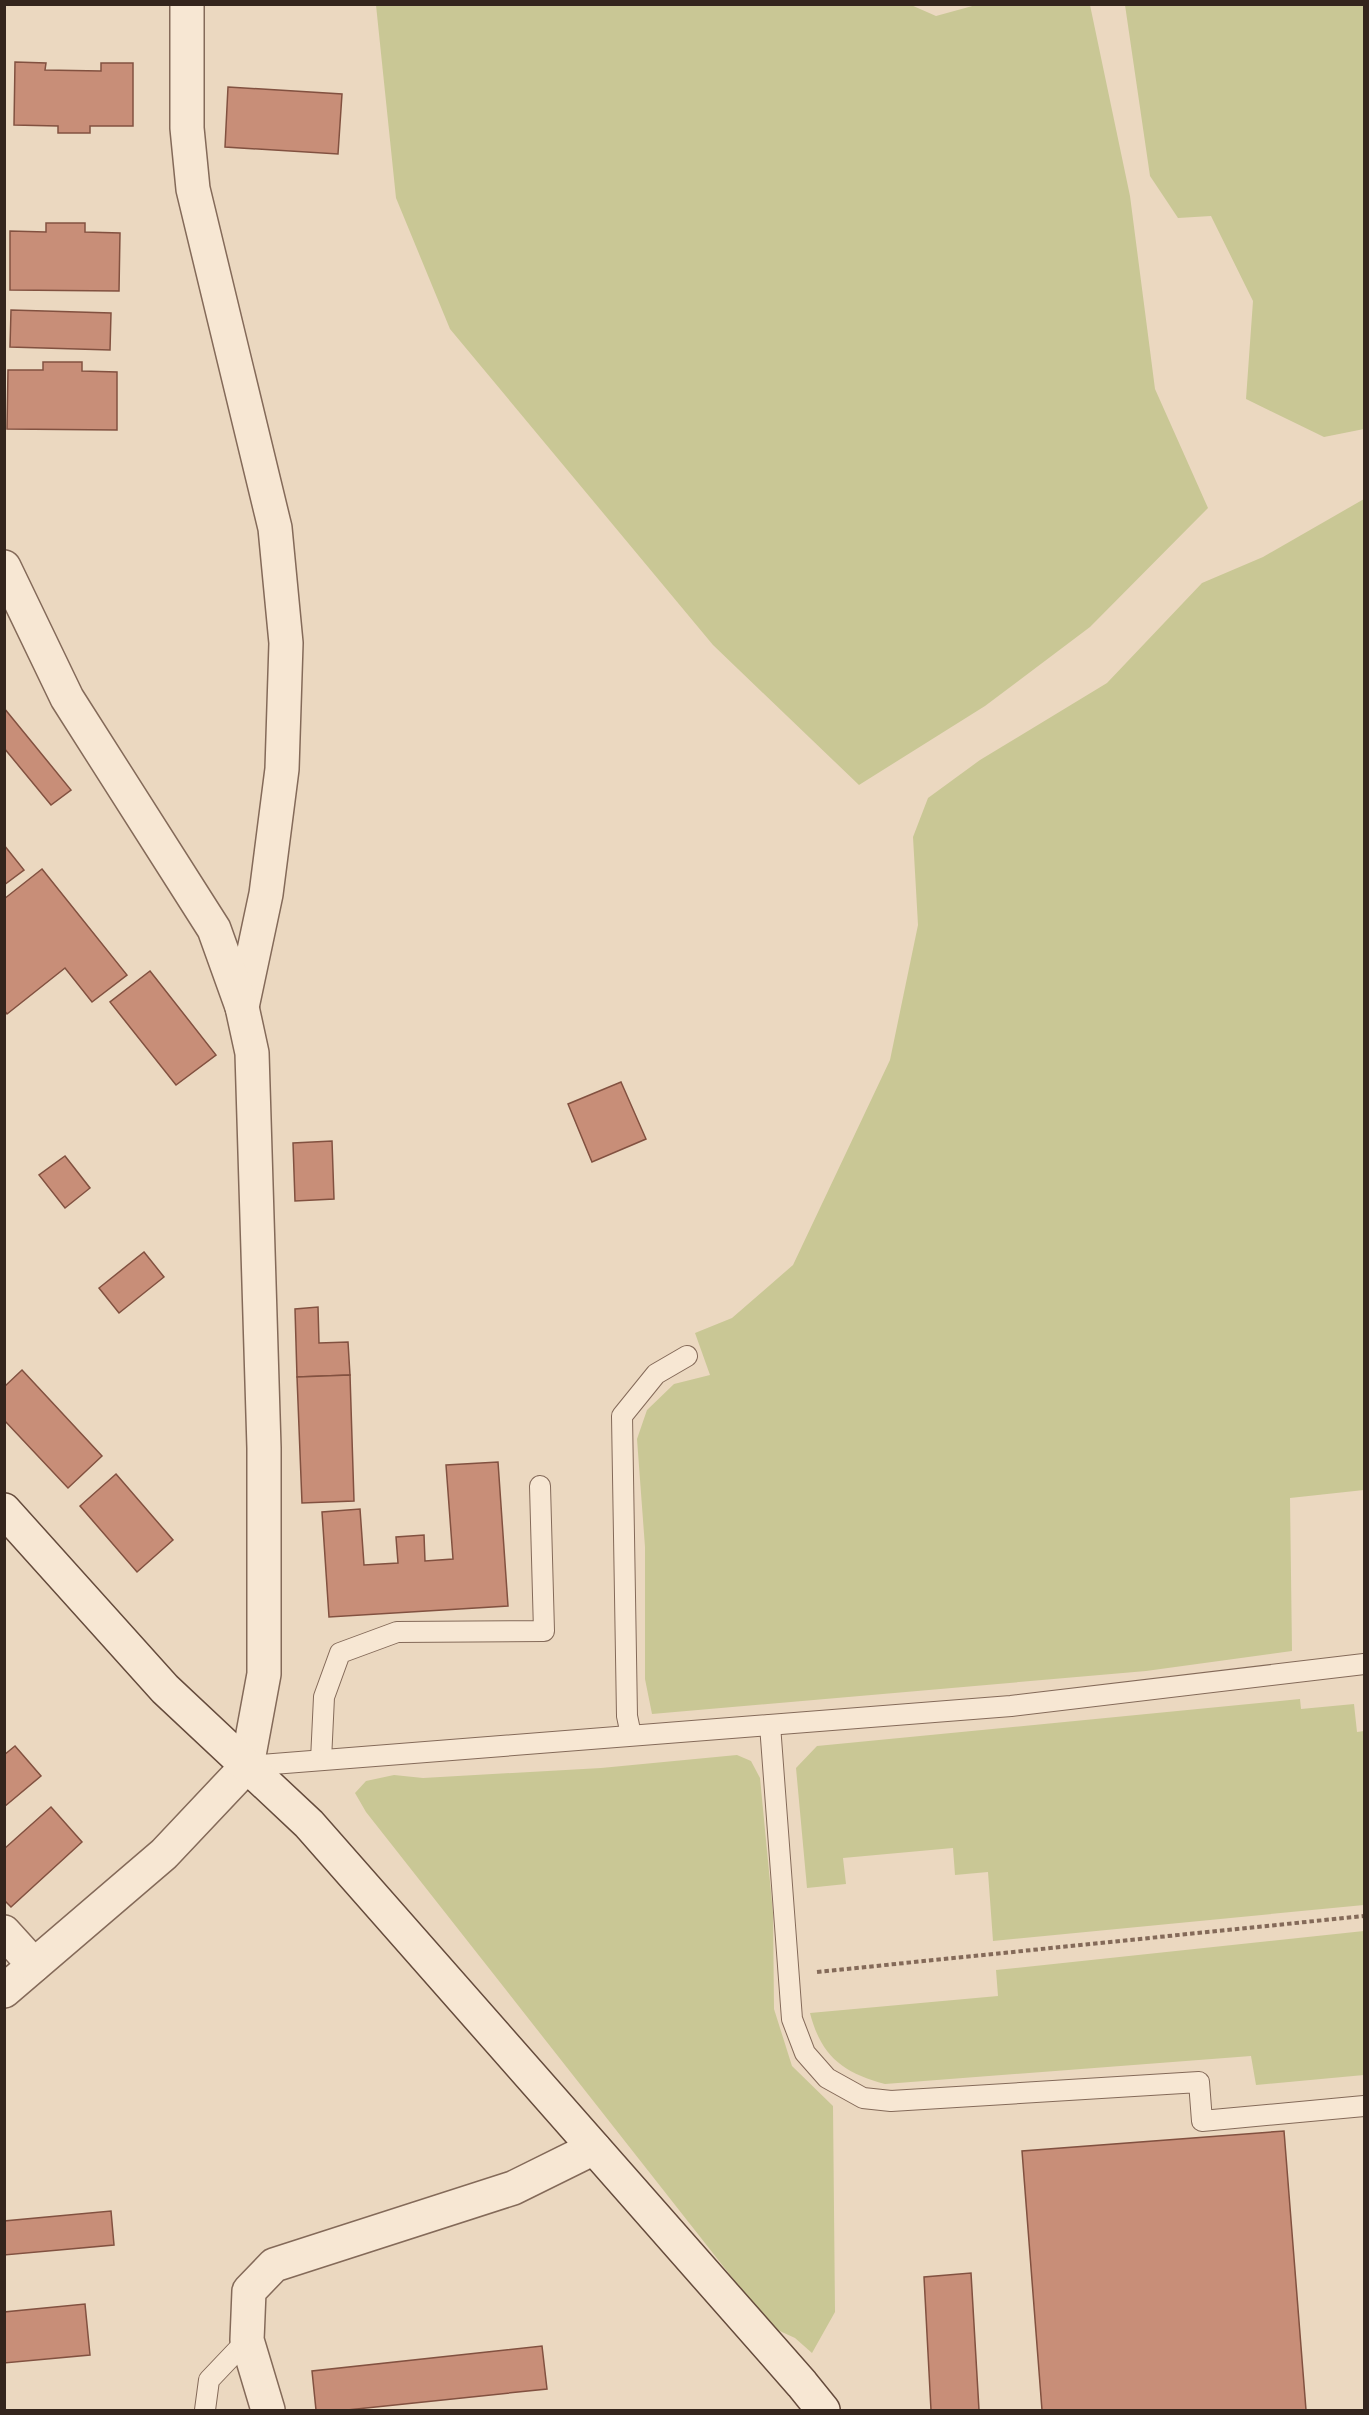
<svg xmlns="http://www.w3.org/2000/svg" width="1369" height="2415" viewBox="0 0 1369 2415" font-family="'Crimson Pro',serif">
<style>
.green{fill:#c9c795}
.building{fill:#c88e78;stroke:#825140;stroke-width:1.5}
.lines{fill:none;stroke-linecap:round;stroke-linejoin:round}
.lane-casing{stroke:#846a59;stroke-width:22}
.street-casing{stroke:#846a59;stroke-width:36}
.secondary-casing{stroke:#654b3c;stroke-width:36}
.path{stroke:#846a59;stroke-width:4;stroke-dasharray:4.5 3;stroke-linecap:butt}
.lane{stroke:#f7e7d3;stroke-width:20}
.street{stroke:#f7e7d3;stroke-width:33}
.secondary{stroke:#f7e7d3;stroke-width:33}
</style>
<rect width="100%" height="100%" fill="#ebd8c0"/>
<g class="green">
<polygon points="911,5 936,16 976,5 1090,5 1130,196 1155,389 1208,508 1090,627 985,706 859,785 713,645 450,329 396,198 376,5"/>
<polygon points="1125,5 1364,5 1364,429 1324,437 1246,399 1253,301 1211,216 1178,218 1150,176"/>
<polygon points="1364,499 1364,1490 1290,1498 1292,1651 1146,1671 652,1714 645,1679 645,1547 637,1439 647,1410 674,1384 710,1375 695,1333 732,1318 793,1265 890,1060 918,925 913,837 928,798 980,760 1107,683 1202,583 1263,557"/>
<polygon points="1300,1699 1301,1709 1354,1704 1357,1732 1364,1731 1364,1905 993,1941 988,1872 955,1875 953,1848 843,1858 846,1884 807,1888 796,1768 817,1746"/>
<polygon points="737,1755 751,1761 760,1778 773,1913 774,2009 792,2066 833,2106 835,2312 812,2353 795,2338 771,2327 366,1812 355,1793 366,1781 394,1775 423,1778 601,1768"/>
<path d="M1364,1931V2075L1256,2085L1251,2056L885,2084C843,2073 821,2056 810,2013L998,1996L996,1970Z"/>
</g>
<g class="building">
<polygon points="15,62 46,63 45,70 101,71 101,63 133,63 133,126 90,126 90,133 58,133 58,126 14,125"/>
<polygon points="228,87 342,94 338,154 225,147"/>
<polygon points="46,223 85,223 85,232 120,233 119,291 10,290 10,231 46,232"/>
<polygon points="11,310 111,313 110,350 10,347"/>
<polygon points="43,362 82,362 82,371 117,372 117,430 7,429 8,370 43,370"/>
<polygon points="4,708 71,790 51,805 4,748"/>
<polygon points="4,845 24,870 4,885"/>
<polygon points="42,869 127,975 92,1002 65,968 7,1014 4,1010 4,899"/>
<polygon points="150,971 216,1055 176,1085 110,1002"/>
<polygon points="621,1082 646,1139 592,1162 568,1104"/>
<polygon points="332,1141 334,1199 295,1201 293,1143"/>
<polygon points="65,1156 90,1188 65,1208 39,1175"/>
<polygon points="144,1252 164,1277 119,1313 99,1288"/>
<polygon points="318,1307 319,1343 348,1342 350,1375 297,1377 295,1309"/>
<polygon points="22,1370 102,1456 68,1488 4,1420 4,1387"/>
<polygon points="350,1375 354,1501 302,1503 297,1377"/>
<polygon points="498,1462 508,1606 329,1617 322,1512 360,1509 364,1565 398,1563 396,1537 424,1535 425,1561 453,1559 446,1465"/>
<polygon points="116,1474 173,1540 137,1572 80,1506"/>
<polygon points="15,1746 41,1776 4,1807 4,1755"/>
<polygon points="51,1807 82,1842 11,1907 4,1900 4,1849"/>
<polygon points="1284,2131 1306,2410 1042,2410 1022,2151"/>
<polygon points="111,2211 114,2245 4,2255 4,2221"/>
<polygon points="971,2273 979,2410 931,2410 924,2277"/>
<polygon points="85,2304 90,2355 4,2363 4,2312"/>
<polygon points="542,2346 547,2389 347,2410 316,2410 312,2371"/>
</g>
<g class="lines">
<g class="lane-casing">
<g id="lane">
<polyline points="770,1725 792,2019 805,2053 827,2078 863,2098 891,2101 1199,2082 1202,2121 1364,2106"/>
<polyline points="631,1735 627,1716 622,1416 656,1374 687,1356"/>
<polyline points="321,1760 324,1697 340,1653 397,1632 544,1631 540,1486"/>
<polyline points="247,1766 1011,1706 1364,1664"/>
<polyline points="205,2410 209,2380 247,2340"/>
</g>
</g>
<g class="street-casing">
<g id="street">
<polyline points="187,4 187,128 193,189 275,528 286,643 282,769 266,894 242,1007"/>
<polyline points="4,567 67,698 214,929 242,1007 252,1053 264,1448 264,1674 247,1766 164,1854 4,1991"/>
<polyline points="4,1932 34,1965"/>
<polyline points="268,2410 247,2340 249,2291 274,2265 513,2188 594,2148"/>
</g>
</g>
<g class="secondary-casing">
<polyline id="secondary" points="4,1510 165,1689 309,1824 802,2384 823,2410"/>
</g>
<polyline class="path" points="817,1972 1364,1916"/>
<use href="#lane" class="lane"/>
<use href="#street" class="street"/>
<use href="#secondary" class="secondary"/>
</g>
<rect width="1369" height="2415" fill="none" stroke="#34251d" stroke-width="12"/>
</svg>
